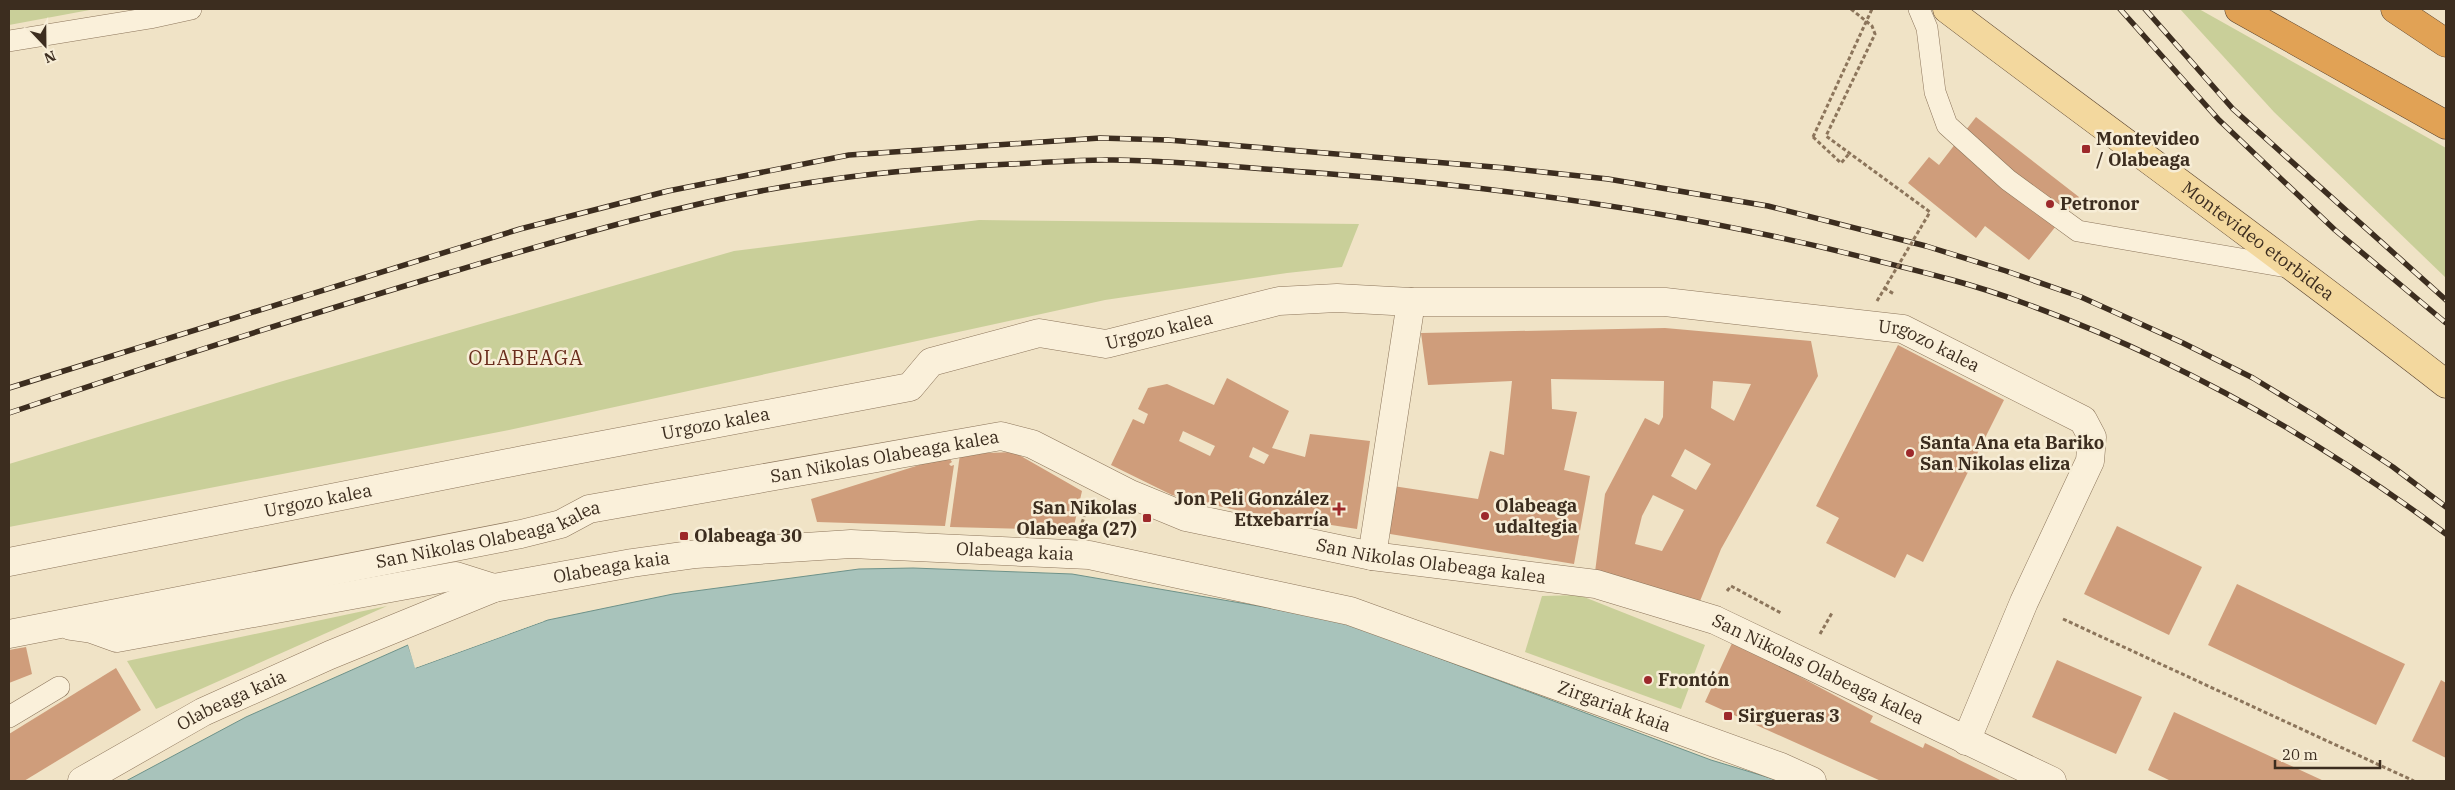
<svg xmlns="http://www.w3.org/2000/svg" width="2455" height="790" viewBox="0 0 2455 790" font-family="'IBM Plex Serif',serif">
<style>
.green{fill:#c9cf99}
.water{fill:#a8c3bb;stroke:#6e9289}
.pier{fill:#f0e3c6}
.building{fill:#cf9d7b;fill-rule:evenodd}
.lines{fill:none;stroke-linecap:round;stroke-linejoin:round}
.lane-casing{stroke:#8c755b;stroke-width:22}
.street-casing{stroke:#8c755b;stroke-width:29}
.primary-casing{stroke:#5a432f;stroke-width:29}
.highway-casing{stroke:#5a432f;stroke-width:29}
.path{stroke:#8c755b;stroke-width:3;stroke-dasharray:4 2.5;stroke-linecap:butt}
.lane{stroke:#faf0da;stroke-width:21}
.street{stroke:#faf0da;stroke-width:28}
.primary{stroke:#f3d89e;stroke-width:28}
.highway{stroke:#e1a255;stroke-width:28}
.rail-casing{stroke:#3c2d1f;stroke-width:5.5}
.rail{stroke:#f7edd6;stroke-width:4;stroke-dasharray:11;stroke-linecap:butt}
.path-bridge{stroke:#8c755b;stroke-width:3;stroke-dasharray:4 2.5;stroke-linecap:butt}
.poi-dot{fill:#9d292b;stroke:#f7edd6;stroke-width:2}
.labels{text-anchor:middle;stroke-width:5;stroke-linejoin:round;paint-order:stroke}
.poi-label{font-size:18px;font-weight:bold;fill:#3c2d1f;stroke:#f7edd6;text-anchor:start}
.street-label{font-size:18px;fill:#3c2d1f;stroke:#f7edd6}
.quarter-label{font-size:20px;letter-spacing:1px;fill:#6a2d1d;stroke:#f7edd6}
</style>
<rect width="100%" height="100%" fill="#f0e3c6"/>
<g class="green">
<polygon points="9,9 95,9 9,25"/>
<polygon points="2180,9 2199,9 2446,148 2446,278 2274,112"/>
<polygon points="979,220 1359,224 1342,267 1287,273 1105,300 509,430 9,527 9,464 283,381 734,251"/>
<polygon points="1579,595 1705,645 1681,709 1525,652 1542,596"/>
<polygon points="387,606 156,709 127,661"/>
</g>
<polygon class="water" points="913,568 1072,574 1270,608 1348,624 1711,760 1780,781 126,781 246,717 408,645 416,668 548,620 673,594 859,569"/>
<polygon class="pier" points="543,619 544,621 415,668 408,645 411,644 417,664"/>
<g class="building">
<polygon points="1976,117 2079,197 2029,260 1985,226 1976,238 1908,183 1929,157 1939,165"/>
<path d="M1665,328L1811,341L1818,376L1721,549L1700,601L1594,580L1605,494L1645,418L1659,425L1663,417L1664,381L1551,379L1552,409L1577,412L1564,470L1590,476L1574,564L1384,533L1393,486L1478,499L1490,451L1504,455L1512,381L1428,385L1421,333ZM1713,381L1751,384L1734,421L1711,408ZM1685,449L1711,464L1696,490L1671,476ZM1653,495L1684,510L1662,551L1635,544L1642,516Z"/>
<polygon points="1898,345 2004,400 1923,562 1907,554 1895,578 1826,543 1839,518 1816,506"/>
<path d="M1227,378L1289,411L1272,448L1305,457L1310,434L1370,441L1357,529L1240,511L1172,495L1111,465L1133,419L1144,424L1148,414L1138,409L1148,388L1167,384L1214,405ZM1183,431L1215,446L1210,456L1179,441ZM1253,447L1269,455L1264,464L1249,457Z"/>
<polygon points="1014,452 1082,491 1073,530 950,527 960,454"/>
<polygon points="948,456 952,462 949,464 951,466 954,465 945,526 817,522 811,499"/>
<polygon points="2117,526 2202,567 2169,635 2084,594"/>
<polygon points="2237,584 2405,664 2376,725 2208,645"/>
<polygon points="1733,641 1873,716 1870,722 1923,748 1925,743 2002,781 1881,781 1705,702"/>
<polygon points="26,647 32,674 9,683 9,650"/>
<polygon points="2057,660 2142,697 2116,754 2032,717"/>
<polygon points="116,668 141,710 24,781 9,781 9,734"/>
<polygon points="2441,680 2446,683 2446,758 2412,741"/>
<polygon points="2174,712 2324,781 2171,781 2148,770"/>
</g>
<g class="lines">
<g class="lane-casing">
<g id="lane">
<polyline points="1919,9 1927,28 1935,92 1947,125 2008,180 2078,231 2293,268"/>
<polyline points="9,41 150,18 191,9"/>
<polyline points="9,717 59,687"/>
</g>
</g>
<g class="street-casing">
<g id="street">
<polyline points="1372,556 1411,302"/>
<path id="s1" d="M9,562L523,460L910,387L931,362L1039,333L1106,344L1279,301L1337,298L1411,302H1665L1903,329L2083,420L2092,437L2090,461L2024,602L1966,741"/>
<polyline points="71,626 92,629 117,638 456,576 494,588"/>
<path id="s2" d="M9,634L521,534L561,524L589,509L1001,436L1032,444L1130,494L1186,517L1372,556L1596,584L1715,620L2052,781"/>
<path id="s3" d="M82,781L203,712L330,655L494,588L632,563L696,554L851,544L1089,555L1350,611L1781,767L1812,781"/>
</g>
</g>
<g class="primary-casing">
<g id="primary">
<path id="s4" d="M1947,9C2113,135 2282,256 2446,384"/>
</g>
</g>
<g class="highway-casing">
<g id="highway">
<polyline points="2239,9 2446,125"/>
<polyline points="2395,9 2446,43"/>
</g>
</g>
<g class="path">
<polyline points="1851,9 1872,26 1875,34 1826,136 1930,212"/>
<polyline points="1813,137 1841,163 1849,154"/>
<polyline points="1884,288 1894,294"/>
<polyline points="1082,523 1087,507"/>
<polyline points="1727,591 1731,586 1781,613"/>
<polyline points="2063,619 2414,781"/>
<polyline points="1820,634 1832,613"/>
</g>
<use href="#lane" class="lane"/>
<use href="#street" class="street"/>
<use href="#primary" class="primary"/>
<use href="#highway" class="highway"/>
<g class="rail-casing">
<g id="rail">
<polyline points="2120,9 2219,120 2335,230 2446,323"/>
<polyline points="2145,9 2233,109 2446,300"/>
<polyline points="9,388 520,229 668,191 849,155 1100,138 1168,140 1506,168 1608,179 1768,206 1926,246 2006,271 2081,297 2183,343 2253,378 2314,415 2393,467 2446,507"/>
<path d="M9,413C154,364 300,317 448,273C566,238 685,202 807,183C875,172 943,167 1011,164C1045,163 1080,159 1113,160C1186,161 1258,169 1331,174C1513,188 1696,214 1874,260C1923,272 1973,284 2021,302C2174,357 2316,437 2446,534"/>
</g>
</g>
<use href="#rail" class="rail"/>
<g class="path-bridge">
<polyline points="1813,137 1872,9"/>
<polyline points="1877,301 1930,212"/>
</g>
</g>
<g class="poi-dot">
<rect x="2081" y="144" width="10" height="10" rx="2.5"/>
<circle cx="2050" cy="204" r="5"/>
<circle cx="1910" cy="453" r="5"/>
<path d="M1336.5 501.5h5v5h5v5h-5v5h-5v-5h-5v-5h5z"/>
<circle cx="1485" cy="516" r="5"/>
<rect x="1142" y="513" width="10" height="10" rx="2.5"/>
<rect x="679" y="531" width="10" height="10" rx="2.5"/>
<circle cx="1648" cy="680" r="5"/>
<rect x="1723" y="711" width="10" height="10" rx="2.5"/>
</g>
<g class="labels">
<g class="poi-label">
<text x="2096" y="145">Montevideo<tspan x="2096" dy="21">/ Olabeaga</tspan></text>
<text x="2060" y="210">Petronor</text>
<text x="1920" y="449">Santa Ana eta Bariko<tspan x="1920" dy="21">San Nikolas eliza</tspan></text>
<text x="1329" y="505" text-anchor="end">Jon Peli González<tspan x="1329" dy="21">Etxebarría</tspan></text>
<text x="1495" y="512">Olabeaga<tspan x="1495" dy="21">udaltegia</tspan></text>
<text x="1137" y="514" text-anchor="end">San Nikolas<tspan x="1137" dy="21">Olabeaga (27)</tspan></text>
<text x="694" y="542">Olabeaga 30</text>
<text x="1658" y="686">Frontón</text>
<text x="1738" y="722">Sirgueras 3</text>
</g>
<g class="street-label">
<text dy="6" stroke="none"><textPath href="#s4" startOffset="388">Montevideo etorbidea</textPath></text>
<text dy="6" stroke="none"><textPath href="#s1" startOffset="1185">Urgozo kalea</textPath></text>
<text dy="6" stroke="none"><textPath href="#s1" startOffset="1964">Urgozo kalea</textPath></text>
<text dy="6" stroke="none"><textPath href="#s1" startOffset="720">Urgozo kalea</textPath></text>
<text dy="6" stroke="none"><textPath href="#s2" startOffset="895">San Nikolas Olabeaga kalea</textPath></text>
<text dy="6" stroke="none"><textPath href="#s1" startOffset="315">Urgozo kalea</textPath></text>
<text dy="6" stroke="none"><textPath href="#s2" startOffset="490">San Nikolas Olabeaga kalea</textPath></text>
<text dy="6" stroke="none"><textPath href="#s3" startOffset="980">Olabeaga kaia</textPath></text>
<text dy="6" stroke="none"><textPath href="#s2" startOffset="1465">San Nikolas Olabeaga kalea</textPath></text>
<text dy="6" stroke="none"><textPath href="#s3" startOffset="575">Olabeaga kaia</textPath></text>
<text dy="6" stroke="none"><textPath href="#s2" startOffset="1870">San Nikolas Olabeaga kalea</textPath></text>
<text dy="6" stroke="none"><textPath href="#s3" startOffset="170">Olabeaga kaia</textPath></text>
<text dy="6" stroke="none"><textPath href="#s3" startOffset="1602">Zirgariak kaia</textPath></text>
</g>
<g class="quarter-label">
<text x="526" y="365">OLABEAGA</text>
</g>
</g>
<rect width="2455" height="790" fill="none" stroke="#3c2d1f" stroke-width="20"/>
<g transform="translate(45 45) rotate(158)" stroke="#f7edd6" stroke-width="4" paint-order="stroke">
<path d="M0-4L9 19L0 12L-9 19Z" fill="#3c2d1f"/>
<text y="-8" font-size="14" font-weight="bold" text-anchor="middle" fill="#3c2d1f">N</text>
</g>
<path d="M2275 760v8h105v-8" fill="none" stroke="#3c2d1f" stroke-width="2.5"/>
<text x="2282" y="760" font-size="15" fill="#3c2d1f" stroke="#f7edd6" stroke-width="4" paint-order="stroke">20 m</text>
</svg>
